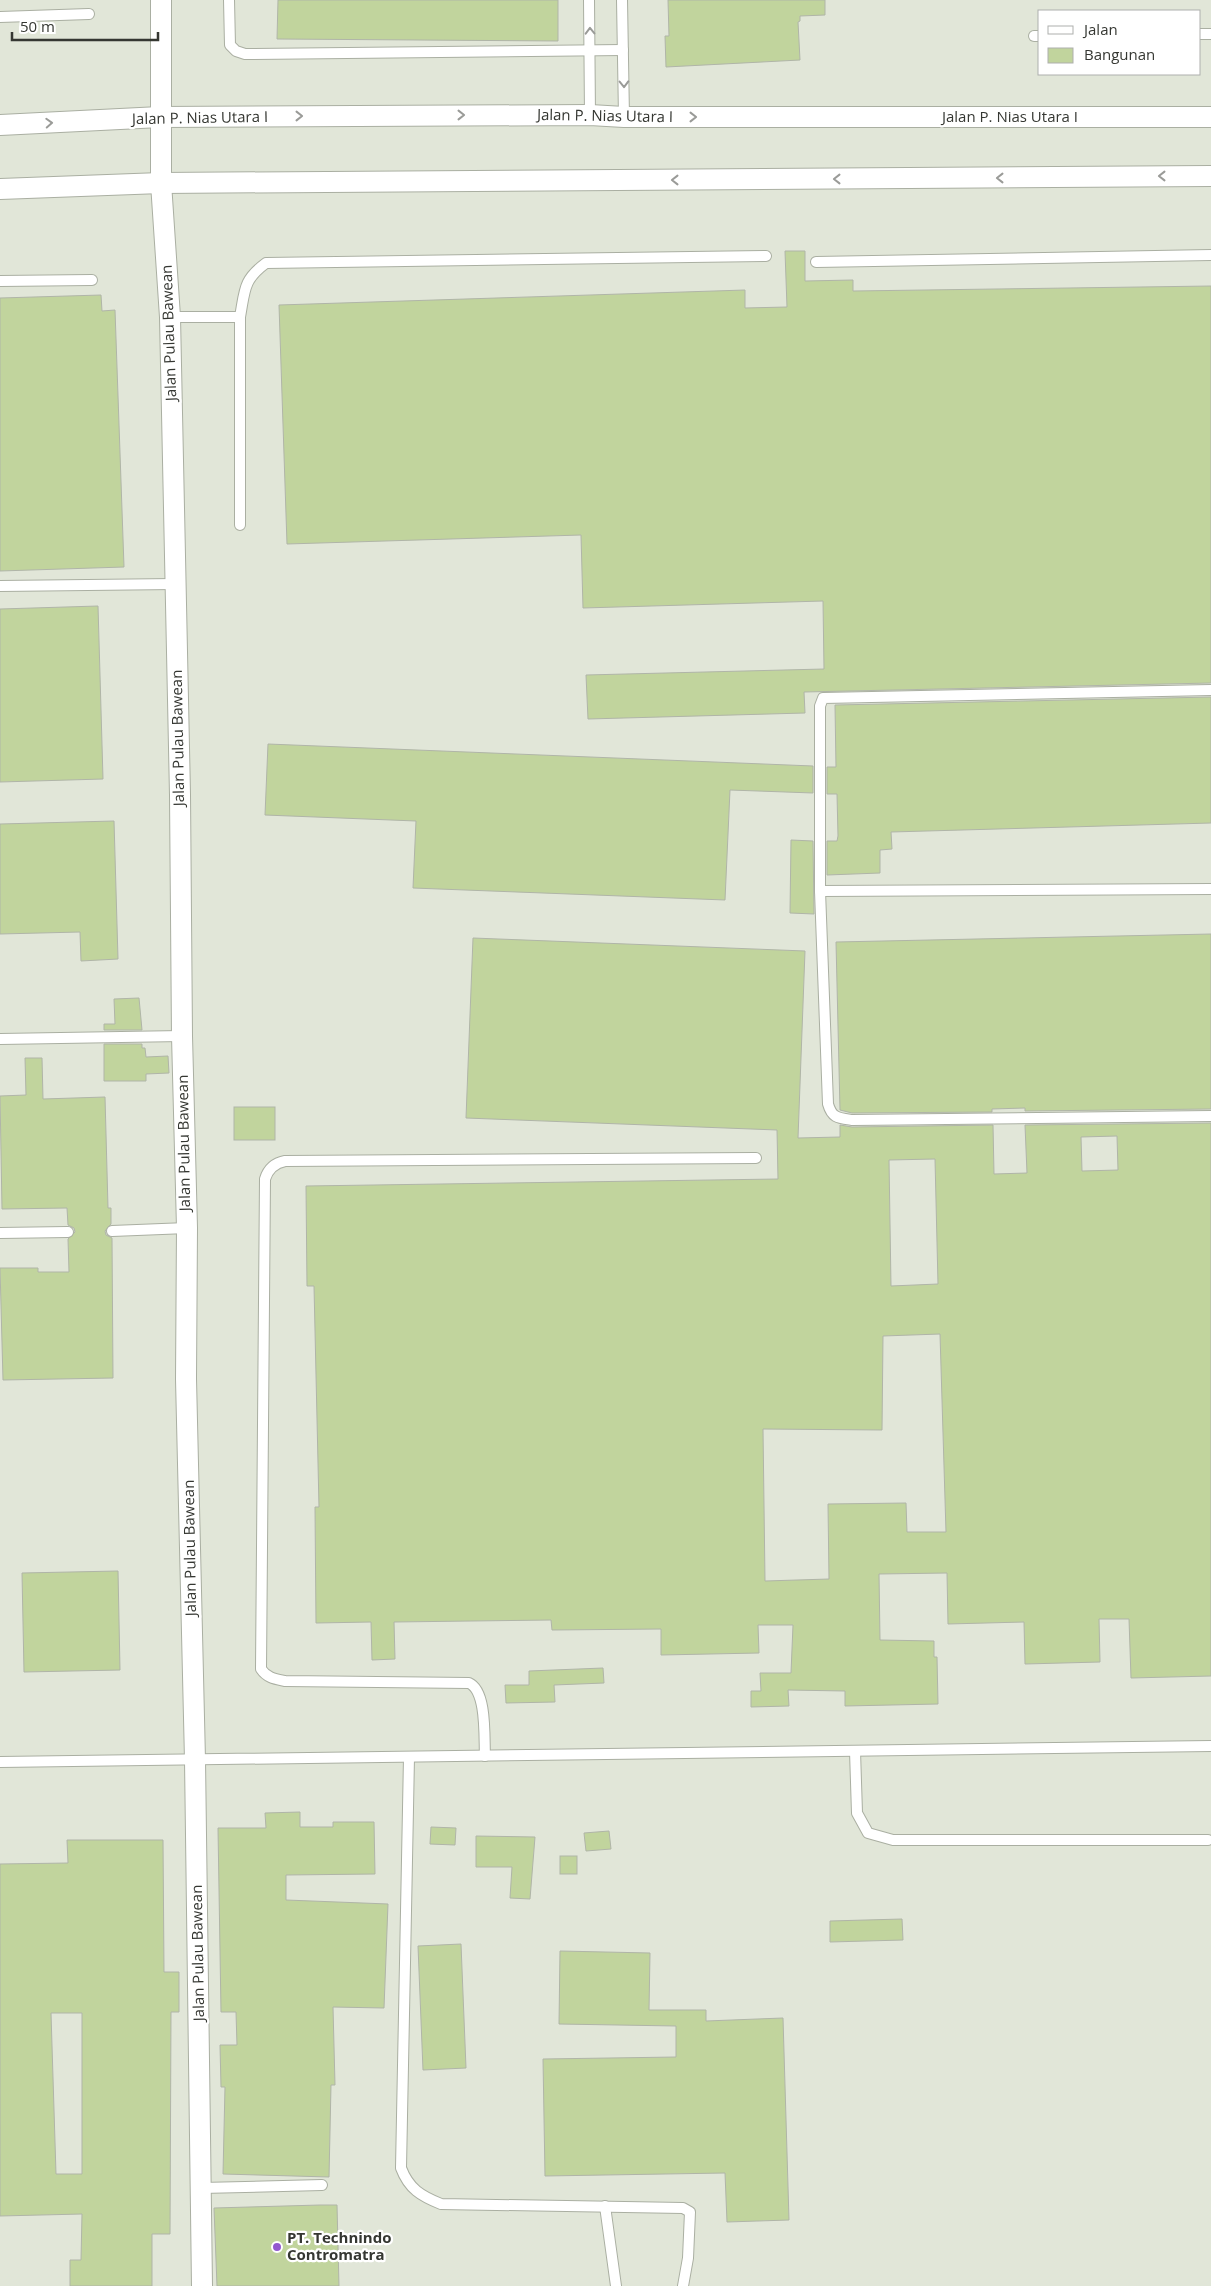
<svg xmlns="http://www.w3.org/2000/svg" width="1211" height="2286" viewBox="0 0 1211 2286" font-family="'Open Sans',sans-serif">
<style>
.building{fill:#c1d49d;stroke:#b0b5a8;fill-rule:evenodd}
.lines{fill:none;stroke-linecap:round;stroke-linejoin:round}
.lane-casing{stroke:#aaafa2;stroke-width:12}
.street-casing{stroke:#aaafa2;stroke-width:22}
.lane{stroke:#fff;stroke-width:10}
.street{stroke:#fff;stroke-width:20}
.oneway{stroke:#9a9b98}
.poi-dot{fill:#9258cf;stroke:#fff;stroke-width:2}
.labels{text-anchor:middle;stroke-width:4.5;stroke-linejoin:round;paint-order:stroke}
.street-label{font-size:15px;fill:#353732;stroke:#fff}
.poi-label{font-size:15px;font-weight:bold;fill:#353732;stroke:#fff;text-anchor:start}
</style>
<rect width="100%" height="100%" fill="#e1e6d8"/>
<g class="building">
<polygon points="278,0 558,0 558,41 277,39"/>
<polygon points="668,0 825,0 825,15 800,16 800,21 798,22 800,60 666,67 665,36 669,36"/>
<polygon points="785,251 805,251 805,281 853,280 853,291 1211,286 1211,683 804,692 805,713 588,719 586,675 824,669 823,601 583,608 581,535 287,544 279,305 745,290 745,308 787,307"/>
<polygon points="101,295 102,311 115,310 124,567 0,571 0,298"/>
<polygon points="98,606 103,779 0,782 0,609"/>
<polygon points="1211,697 1211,823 891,832 892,849 880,850 880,873 827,875 827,841 837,841 838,836 837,794 827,794 827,767 836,767 835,705"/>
<polygon points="268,744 813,766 813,793 730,790 725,900 413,888 416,821 265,815"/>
<polygon points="114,821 118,959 81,961 80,932 0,934 0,824"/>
<polygon points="791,840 813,841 814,914 790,913"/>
<polygon points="1211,934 1211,1109 1025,1111 1025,1108 992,1109 992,1112 852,1113 840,1110 836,942"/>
<path d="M473,938L805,951L798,1138L840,1137V1125L852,1127L993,1125L994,1174L1027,1173L1025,1125L1211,1123V1676L1131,1678L1129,1619H1099L1100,1662L1025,1664L1024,1622L948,1624L947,1573L879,1574L880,1640L934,1641V1657H937L938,1704L845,1706V1691L788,1690L789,1706L751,1707V1691H761L760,1673H791L793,1625H758L759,1653L661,1655V1629L552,1630L551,1620L394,1622L395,1659L372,1660L371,1622L316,1623L315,1507H319L314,1286H307L306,1186L778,1179L777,1130L466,1118ZM1117,1136L1118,1170L1082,1171L1081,1137ZM935,1159L938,1284L891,1286L889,1160ZM940,1334L946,1532H907L906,1503L828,1504L829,1579L765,1581L763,1429L882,1430L883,1336Z"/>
<polygon points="139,998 142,1030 104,1030 104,1024 115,1024 114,999"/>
<polygon points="104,1044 142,1044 142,1048 145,1048 146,1057 168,1056 169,1073 146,1074 146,1081 104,1081"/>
<polygon points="25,1058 42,1058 43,1099 105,1097 108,1208 111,1208 111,1224 105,1231 106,1235 112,1238 113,1378 3,1380 0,1268 38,1268 38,1272 69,1272 68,1239 75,1232 74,1228 68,1225 67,1208 2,1209 0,1096 26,1095"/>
<rect x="234" y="1107" width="41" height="33"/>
<polygon points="118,1571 120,1670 24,1672 22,1573"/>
<polygon points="603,1668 604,1683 554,1685 555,1702 506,1703 505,1685 529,1685 529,1671"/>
<polygon points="300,1812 300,1827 333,1827 333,1822 374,1822 375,1874 286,1875 286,1900 388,1904 384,2008 333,2007 335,2085 331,2085 329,2177 223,2174 225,2087 221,2087 220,2045 237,2045 236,2012 221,2012 218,1828 266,1828 265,1813"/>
<polygon points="431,1827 456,1828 455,1845 430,1844"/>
<polygon points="609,1831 611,1849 586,1851 584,1833"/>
<polygon points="476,1836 535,1837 530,1899 510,1898 512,1867 476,1867"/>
<path d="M67,1840H163L164,1972H179V2012H171L170,2234H152V2286H70V2260H81L82,2214L0,2216V1864L68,1863ZM51,2013H82V2174H56Z"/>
<rect x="560" y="1856" width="17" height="18"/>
<polygon points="902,1919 903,1940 830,1942 830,1921"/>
<polygon points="461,1944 466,2068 423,2070 418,1946"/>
<polygon points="560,1951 650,1953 649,2010 706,2010 706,2021 783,2018 789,2220 727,2222 725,2173 545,2176 543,2059 676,2057 676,2026 559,2024"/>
<polygon points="320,2205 337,2205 339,2286 217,2286 214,2208"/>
</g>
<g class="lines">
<g class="lane-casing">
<g id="lane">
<polyline points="229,0 230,45 236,51 245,54 623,50"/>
<polyline points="589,0 590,115"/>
<polyline points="622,0 624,117"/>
<polyline points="0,17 89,14"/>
<polyline points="1200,34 1211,34"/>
<polyline points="1034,36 1040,36"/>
<polyline points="816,262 1211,255"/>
<polyline points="0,281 92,280"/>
<polyline points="170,317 240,317"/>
<path d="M240,525V317C245,290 243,280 266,263L766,256"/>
<polyline points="0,586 175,584"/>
<path d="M1211,889L820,891L828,1104C832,1118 838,1118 852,1120L1211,1116"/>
<polyline points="820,891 820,706 823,698 1211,690"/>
<polyline points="0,1039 182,1036"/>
<polyline points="112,1231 187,1228"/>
<polyline points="0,1233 68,1232"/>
<polyline points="855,1751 857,1813 868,1833 893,1840 1208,1840"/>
<path d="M485,1756C484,1737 487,1691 469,1683L285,1681C275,1679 267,1678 261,1669L265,1179C268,1169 275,1163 285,1161L756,1158"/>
<path d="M409,1757L401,2168C409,2189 421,2196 441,2204L683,2208L690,2212L688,2258L683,2286"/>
<polyline points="0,1762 1211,1746"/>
<polyline points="201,2188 322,2185"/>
<polyline points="605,2206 616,2286"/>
</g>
</g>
<g class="street-casing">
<g id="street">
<polyline points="161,0 161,183 170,317 180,795 182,1036 187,1228 186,1379 195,1760 202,2286"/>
<polyline points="0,125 160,117 590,115 624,117 1211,117"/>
<polyline points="0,189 161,183 1211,176"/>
</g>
</g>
<use href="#lane" class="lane"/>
<use href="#street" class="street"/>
</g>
<defs><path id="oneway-chevron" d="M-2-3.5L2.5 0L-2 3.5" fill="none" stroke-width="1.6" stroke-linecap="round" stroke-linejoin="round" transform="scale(1.25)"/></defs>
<g class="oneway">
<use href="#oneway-chevron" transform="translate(590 31) rotate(-91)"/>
<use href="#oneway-chevron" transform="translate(624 84) rotate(89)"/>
<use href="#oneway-chevron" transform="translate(461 115)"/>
<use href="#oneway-chevron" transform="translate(299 116)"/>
<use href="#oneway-chevron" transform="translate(693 117)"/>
<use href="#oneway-chevron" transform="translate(49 123) rotate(-3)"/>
<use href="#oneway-chevron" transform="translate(1162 176) rotate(180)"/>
<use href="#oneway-chevron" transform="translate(1000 178) rotate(180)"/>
<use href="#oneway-chevron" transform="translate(837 179) rotate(180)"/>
<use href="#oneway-chevron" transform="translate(675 180) rotate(180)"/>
</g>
<circle class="poi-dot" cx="277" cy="2247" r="5"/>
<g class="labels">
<g class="street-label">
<text transform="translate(605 116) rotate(1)" y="5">Jalan P. Nias Utara I</text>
<text x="1010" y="122">Jalan P. Nias Utara I</text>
<text transform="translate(200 118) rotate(-1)" y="5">Jalan P. Nias Utara I</text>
<text transform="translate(169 333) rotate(-92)" y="5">Jalan Pulau Bawean</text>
<text transform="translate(178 738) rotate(-91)" y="5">Jalan Pulau Bawean</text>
<text transform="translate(184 1143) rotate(-91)" y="5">Jalan Pulau Bawean</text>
<text transform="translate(190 1548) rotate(-91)" y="5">Jalan Pulau Bawean</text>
<text transform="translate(198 1953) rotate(-91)" y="5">Jalan Pulau Bawean</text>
</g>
<g class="poi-label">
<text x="287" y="2243">PT. Technindo<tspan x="287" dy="17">Contromatra</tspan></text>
</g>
</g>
<rect x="1038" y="10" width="162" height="65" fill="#ffffff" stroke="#aeafad"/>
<rect x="1048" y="26" width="25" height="8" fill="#ffffff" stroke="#aeafad"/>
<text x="1084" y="35" font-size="15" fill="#353732">Jalan</text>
<rect x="1048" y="48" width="25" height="15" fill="#c1d49d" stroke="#aeafad"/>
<text x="1084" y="60" font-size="15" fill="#353732">Bangunan</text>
<path d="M12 32v8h146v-8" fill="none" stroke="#353732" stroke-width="2.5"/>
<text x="20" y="32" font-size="15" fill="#353732" stroke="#ffffff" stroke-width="4" paint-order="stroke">50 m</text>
</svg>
